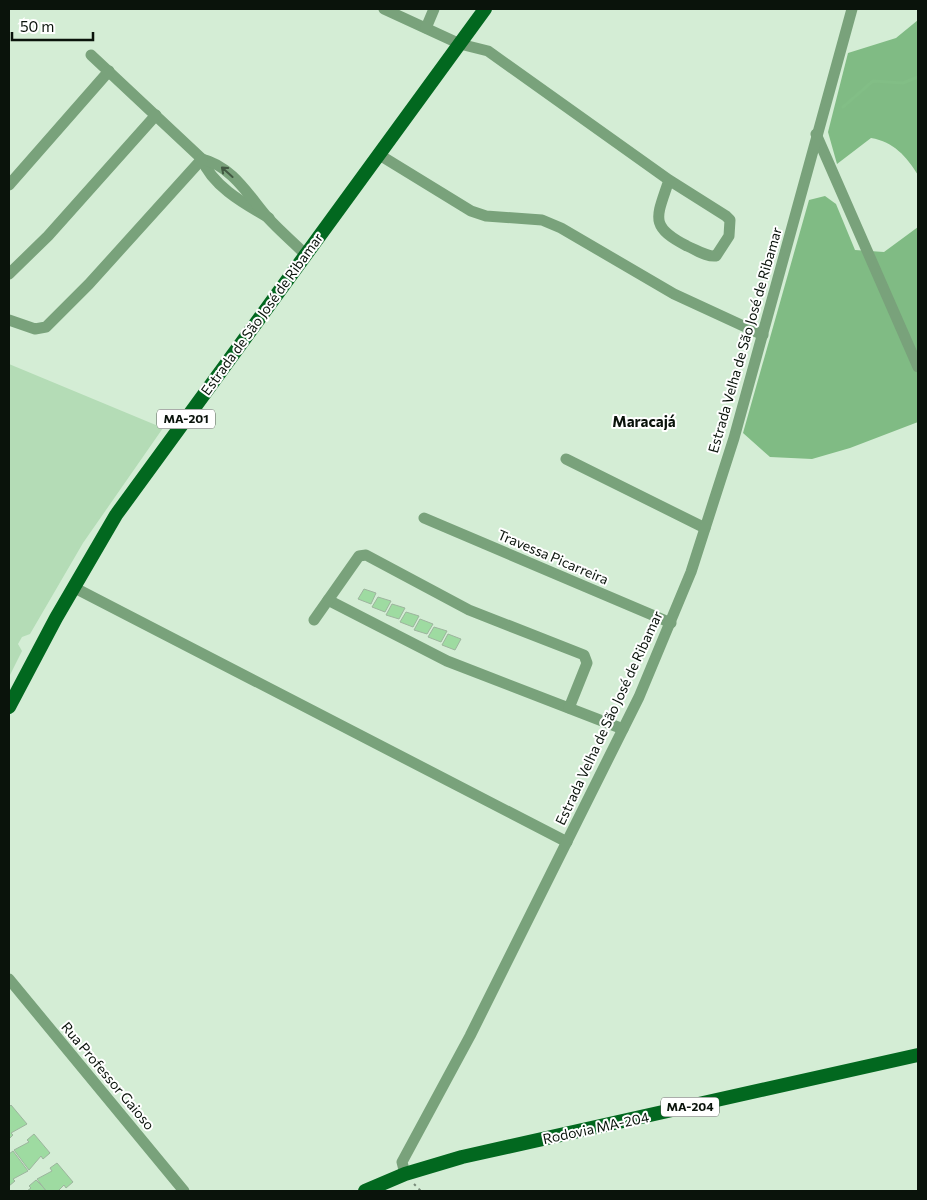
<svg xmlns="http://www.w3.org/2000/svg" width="927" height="1200" font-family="Commissioner,sans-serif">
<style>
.green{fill:#b4dcb6}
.forest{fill:#80bb84}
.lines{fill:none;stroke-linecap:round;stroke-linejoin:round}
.stream{stroke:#82be86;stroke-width:3}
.building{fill:#9edba1;stroke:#9db59e}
.path{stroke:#788a79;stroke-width:2;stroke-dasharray:2.5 4;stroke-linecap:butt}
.minor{stroke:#79a27b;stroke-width:11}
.major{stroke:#02681f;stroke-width:14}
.oneway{stroke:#425a43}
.labels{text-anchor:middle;stroke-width:4;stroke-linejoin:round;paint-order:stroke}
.shield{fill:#fff;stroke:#545a54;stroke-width:1}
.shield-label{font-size:12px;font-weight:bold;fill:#0a130b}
.street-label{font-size:14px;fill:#0a130b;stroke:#fff}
.neighbourhood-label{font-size:15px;font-weight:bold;fill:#0a130b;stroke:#fff}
</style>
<rect width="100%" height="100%" fill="#d4edd5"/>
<polygon class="green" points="9,364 163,428 83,543 30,634 22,637 18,644 22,651 9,677"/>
<g class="forest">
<path d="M918,20v155c-12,-19 -24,-33 -47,-37l-34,26 -9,-32 20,-79 48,-15z"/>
<polygon points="825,196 836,204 855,250 884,252 918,227 918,422 850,448 812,459 770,457 743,433 809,200"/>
</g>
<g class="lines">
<polyline class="stream" points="843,107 873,81 903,83 918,77"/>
</g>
<g class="building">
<polygon points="364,589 376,593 371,604 358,599"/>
<polygon points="378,597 391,601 385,612 372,607"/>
<polygon points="392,604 405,608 399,619 386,615"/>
<polygon points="406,612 419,616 413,627 400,622"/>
<polygon points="420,619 433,624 427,634 414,630"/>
<polygon points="434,627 447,631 441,642 428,637"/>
<polygon points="448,634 461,639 455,650 442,645"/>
<polygon points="11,1105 27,1124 11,1133 13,1135 9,1139 9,1107"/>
<polygon points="34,1134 50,1153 43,1159 41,1156 29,1170 14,1150 29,1142 27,1140"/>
<polygon points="13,1151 28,1171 13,1179 15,1181 9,1186 9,1154"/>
<polygon points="57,1163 73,1182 66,1188 64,1185 58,1191 46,1191 37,1179 52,1171 50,1168"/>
<polygon points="36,1180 43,1187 46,1191 27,1191 31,1188 29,1186"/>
</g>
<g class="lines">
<polyline class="path" points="414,1184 421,1191"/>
<g class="minor">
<path d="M384,9l76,35 28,7 181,129 57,36 4,4 -1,16 -13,20c-10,1 -19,-6 -29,-10 -39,-20 -30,-29 -18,-66"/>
<polyline points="426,28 434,9"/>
<path d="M91,55l111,104c10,27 43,45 67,59"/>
<polyline points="816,134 918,367"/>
<polyline points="378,154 471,211 486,216 542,220 561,228 674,294 763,335"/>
<path d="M202,159c30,7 47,37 66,59 12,13 25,24 37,36"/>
<polyline points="9,185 109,71"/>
<polyline points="9,274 48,236 156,115"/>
<polyline points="9,320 35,329 46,327 89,284 202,159"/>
<polyline points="566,459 705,528"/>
<polyline points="424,518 671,623"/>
<polyline points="73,587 567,842"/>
<polyline points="328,600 447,661 623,729"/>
<polyline points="314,620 359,556 366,555 469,610 584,655 587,663 569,708"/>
<polyline points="9,979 184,1191"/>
<polyline points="405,1174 402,1162 470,1036 639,697 691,572 734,438 852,9"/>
</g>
<g class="major">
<polyline points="9,707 56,618 116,515 485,9"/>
<polyline points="365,1191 405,1174 462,1157 918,1055"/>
</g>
</g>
<defs><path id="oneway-shaft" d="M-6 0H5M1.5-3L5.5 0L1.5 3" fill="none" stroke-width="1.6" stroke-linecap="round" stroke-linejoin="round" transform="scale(1.25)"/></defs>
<use class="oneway" href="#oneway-shaft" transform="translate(227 172) rotate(-138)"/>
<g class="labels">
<g class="shield">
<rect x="157" y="409.5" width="58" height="19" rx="4"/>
<rect x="661" y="1097.5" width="58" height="19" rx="4"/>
</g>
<g class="shield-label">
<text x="186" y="423">MA-201</text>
<text x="690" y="1111">MA-204</text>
</g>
<g class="street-label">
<text transform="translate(262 314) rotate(-54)" y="5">Estrada de São José de Ribamar</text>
<text transform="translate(745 340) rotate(-74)" y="5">Estrada Velha de São José de Ribamar</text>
<text transform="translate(553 557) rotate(23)" y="5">Travessa Picarreira</text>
<text transform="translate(609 718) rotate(-65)" y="5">Estrada Velha de São José de Ribamar</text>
<text transform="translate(108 1076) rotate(50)" y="5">Rua Professor Gaioso</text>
<text transform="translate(596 1128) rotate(-12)" y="5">Rodovia MA-204</text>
</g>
<g class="neighbourhood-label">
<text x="644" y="427">Maracajá</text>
</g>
</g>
<rect width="927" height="1200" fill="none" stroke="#0a130b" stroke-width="20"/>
<path d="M12 32v8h81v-8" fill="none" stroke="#0a130b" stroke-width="2.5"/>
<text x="20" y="32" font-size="15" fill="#0a130b" stroke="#ffffff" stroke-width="4" paint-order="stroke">50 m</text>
</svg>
